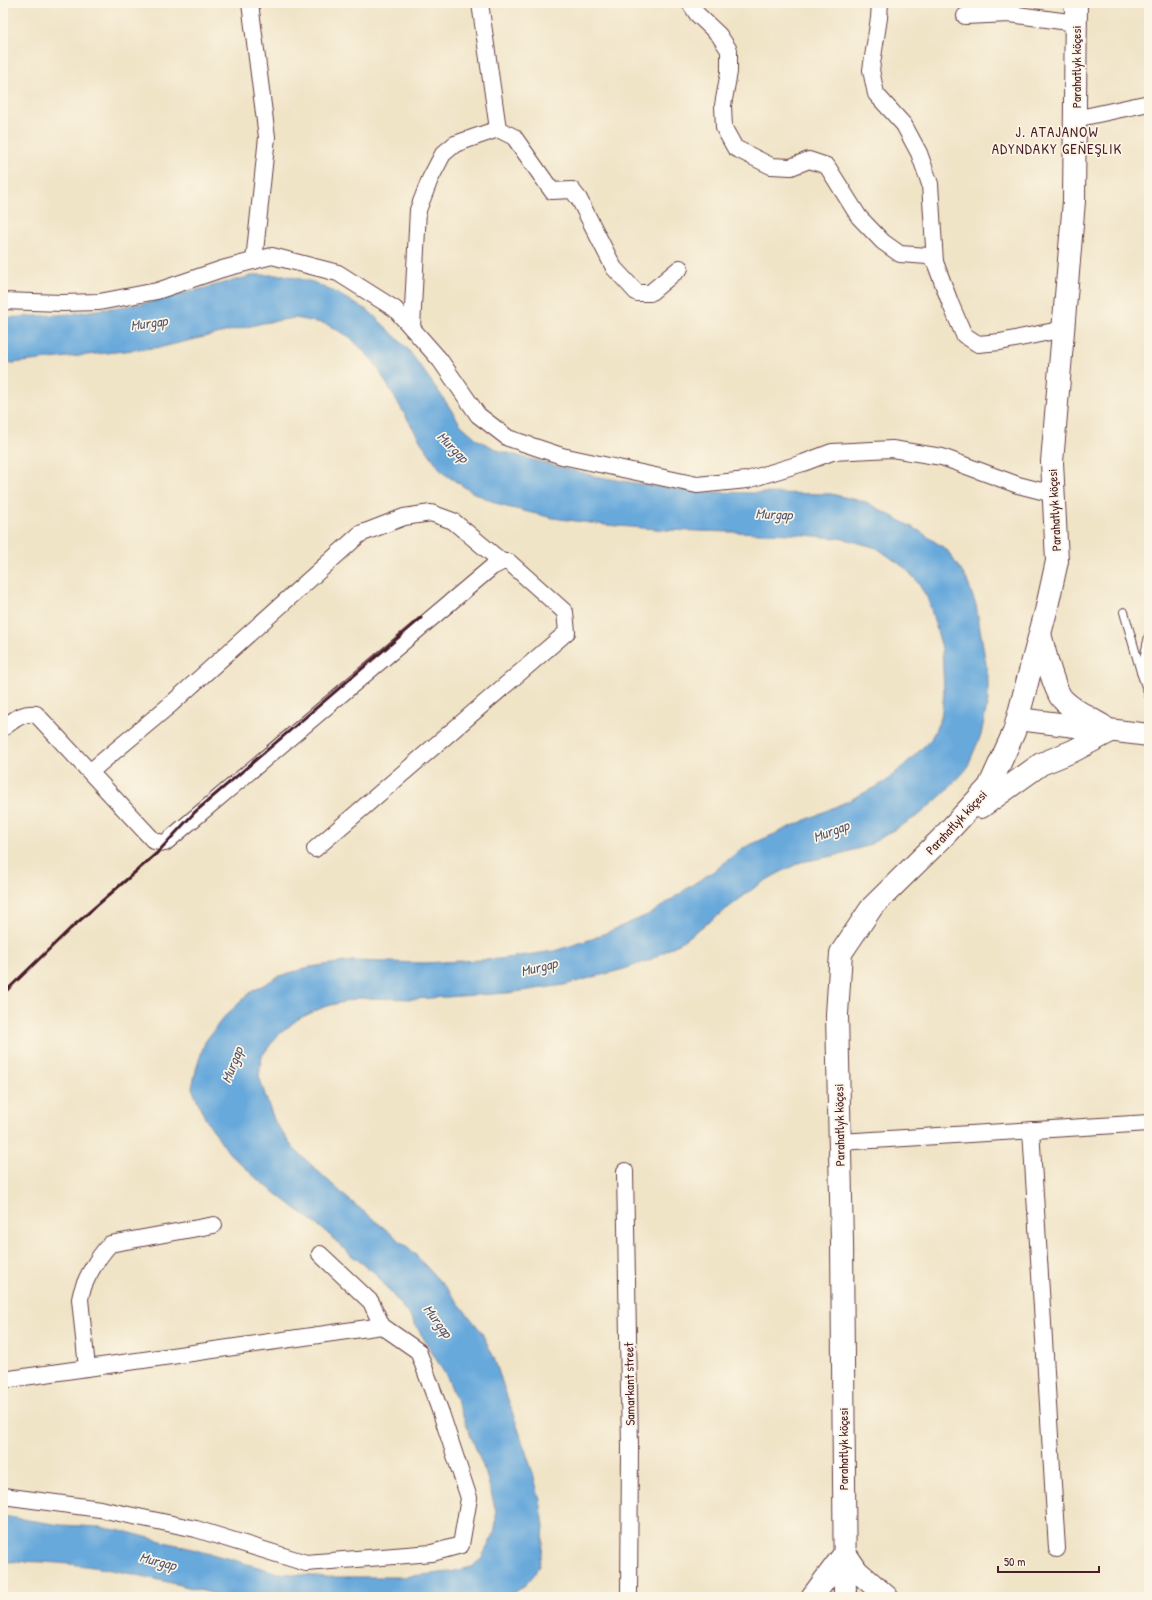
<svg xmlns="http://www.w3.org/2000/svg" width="1152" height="1600" font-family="'Patrick Hand',sans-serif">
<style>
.water{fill:#67a9db;stroke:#586483}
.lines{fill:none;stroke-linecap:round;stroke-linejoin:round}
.lane-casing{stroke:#633d42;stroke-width:10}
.street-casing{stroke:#633d42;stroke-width:18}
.secondary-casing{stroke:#633d42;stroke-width:24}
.lane{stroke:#fff;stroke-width:8}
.street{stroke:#fff;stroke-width:16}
.secondary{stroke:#fff;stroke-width:22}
.rail{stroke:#4a1f2b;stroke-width:3}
.labels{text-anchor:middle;stroke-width:3.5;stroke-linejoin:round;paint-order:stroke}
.street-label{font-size:13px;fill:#4a1f2b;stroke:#fcf5e5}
.water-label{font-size:14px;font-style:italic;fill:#565671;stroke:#fcf5e5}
.quarter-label{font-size:15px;letter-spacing:1px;fill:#4a1f2b;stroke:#fcf5e5}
</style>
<rect width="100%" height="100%" fill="#fcf5e5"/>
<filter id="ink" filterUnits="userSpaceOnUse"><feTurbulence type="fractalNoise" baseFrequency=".025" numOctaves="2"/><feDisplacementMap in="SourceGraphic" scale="8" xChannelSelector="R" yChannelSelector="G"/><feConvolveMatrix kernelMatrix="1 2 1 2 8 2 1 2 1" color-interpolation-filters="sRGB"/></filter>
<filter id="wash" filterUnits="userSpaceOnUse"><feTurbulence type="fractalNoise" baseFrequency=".012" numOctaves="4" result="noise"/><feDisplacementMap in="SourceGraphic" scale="16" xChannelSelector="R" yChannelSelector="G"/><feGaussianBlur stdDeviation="0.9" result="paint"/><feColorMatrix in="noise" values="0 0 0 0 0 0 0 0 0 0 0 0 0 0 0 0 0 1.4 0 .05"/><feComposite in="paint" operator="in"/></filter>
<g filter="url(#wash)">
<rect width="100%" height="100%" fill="#f0e4c7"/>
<path class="water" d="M255,275h29l29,7 27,13 30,17 37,36 37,51 17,26 17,15 22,11 94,25 52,9 54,7 131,2 35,8 55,30 26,18 19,28 10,27 12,71v25l-7,34 -15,35 -22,23 -25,22 -52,31 -34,10 -32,6 -24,12 -19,11 -38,29 -42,30 -28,16 -26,9 -60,16 -56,8 -93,6 -57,-1 -34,9 -26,12 -21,17 -15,20 -3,20 7,22 9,24 18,26 54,50 63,51 37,40 34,42 13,27 37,109 9,33 4,26 -2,28 -3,11 -5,10 -9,10 -16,12h-283c-72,-19 -148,-39 -223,-35v-46l57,9 40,2 27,5 107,28 44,13 13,1 35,3h76l48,-5 22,-5 9,-8 13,-25 2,-12v-11l-10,-37 -38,-95 -36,-60 -37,-46 -24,-18 -26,-24 -69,-53 -27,-25 -24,-35 -13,-30 5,-22 8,-24 18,-24 28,-26 28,-16 31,-9 42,-6 72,2 75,-4 55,-8 38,-12 60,-26 40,-28 25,-16 24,-20 107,-48 37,-19 28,-25 18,-18 10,-21 3,-25 -2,-45 -14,-49 -12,-19 -11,-12 -28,-20 -32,-9 -51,-5 -127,-4 -61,-5 -53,-7 -50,-12 -31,-14 -29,-19 -22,-31 -47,-80 -24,-25 -24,-13 -31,-6 -32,5 -101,24 -159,17v-46l66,-4 78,-11z"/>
</g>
<g filter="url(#ink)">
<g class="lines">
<defs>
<g id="lane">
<polyline points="1124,612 1141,672"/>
<polyline points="1149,636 1141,672 1149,695"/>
</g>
<g id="street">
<polyline points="250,3 267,137 254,261"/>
<polyline points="480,3 498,129"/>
<polyline points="690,3 697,14 719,35 729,50 729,72 723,105 724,128 735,148 771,166 791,167 809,160 827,166 859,217 883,242 900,254 928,256 935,262 951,305 964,335 978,344 1000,342 1064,329"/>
<polyline points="880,3 879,18 871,70 876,94 904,125 919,153 930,184 935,262"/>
<polyline points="965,16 1010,14 1076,23"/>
<polyline points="1075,119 1149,103"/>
<polyline points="3,301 62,303 99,302 157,291 222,269 272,256 338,273 395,309 440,360 478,415 508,438 562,456 697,485 747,480 803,463 832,452 892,449 942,457 1018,485 1053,494"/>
<polyline points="412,328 418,210 430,179 443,154 455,144 498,129 514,137 552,191 572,190 579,199 614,268 637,293 650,293 680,268"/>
<path d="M3,728c11,-8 19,-16 33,-14l118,127 11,2 327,-276 10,-5h7l56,50 2,20 -252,217"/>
<polyline points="91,771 170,705 360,534 404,517 431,513 453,521 502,562"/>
<polyline points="1031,1130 1057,1549"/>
<polyline points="840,1142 1149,1123"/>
<polyline points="625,1171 630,1447 629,1597"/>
<path d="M87,1368l-7,-69c3,-18 18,-42 30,-55l104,-19"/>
<polyline points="3,1380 382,1326"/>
<polyline points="3,1496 100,1509 196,1529 306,1563 432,1553 461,1545 469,1498 441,1413 418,1351 382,1326 371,1302 320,1254"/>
</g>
<g id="secondary">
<path d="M1040,634c5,18 11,46 20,62 7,11 31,23 43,30"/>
<polyline points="1018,719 1149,735"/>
<polyline points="981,807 1041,764 1073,751 1111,731"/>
<polyline points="812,1597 845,1553 857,1571 887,1597"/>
<polyline points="845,1597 842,1242 837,1014 841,953 872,907 942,838 989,787 1014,732 1046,611 1057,561 1052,462 1074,201 1076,3"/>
</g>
</defs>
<use href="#lane" class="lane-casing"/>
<use href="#street" class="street-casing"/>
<use href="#secondary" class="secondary-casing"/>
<use href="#lane" class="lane"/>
<use href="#street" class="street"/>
<use href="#secondary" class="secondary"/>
<polyline class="rail" points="3,994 70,929 157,853 195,812 421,618"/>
</g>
</g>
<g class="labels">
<g class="street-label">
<text transform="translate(1076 67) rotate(-90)" y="5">Parahatlyk köçesi</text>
<text transform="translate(1054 510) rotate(-93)" y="5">Parahatlyk köçesi</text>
<text transform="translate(956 822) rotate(-47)" y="5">Parahatlyk köçesi</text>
<text transform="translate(839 1125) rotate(-91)" y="5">Parahatlyk köçesi</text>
<text transform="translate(629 1384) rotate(-91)" y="5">Samarkant street</text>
<text transform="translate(843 1449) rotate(-90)" y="5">Parahatlyk köçesi</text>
</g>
<g class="water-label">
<text transform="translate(149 323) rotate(-8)" y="5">Murgap</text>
<text transform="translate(453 447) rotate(45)" y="5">Murgap</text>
<text transform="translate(774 514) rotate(2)" y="5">Murgap</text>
<text transform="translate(831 831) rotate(-21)" y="5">Murgap</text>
<text transform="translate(539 967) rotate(-14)" y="5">Murgap</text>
<text transform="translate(232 1065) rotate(-69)" y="5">Murgap</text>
<text transform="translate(438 1321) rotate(53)" y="5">Murgap</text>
<text transform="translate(158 1561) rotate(14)" y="5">Murgap</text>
</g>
<g class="quarter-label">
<text x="1057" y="137">J. ATAJANOW<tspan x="1057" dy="17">ADYNDAKY GEŇEŞLIK</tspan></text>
</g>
</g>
<rect width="1152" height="1600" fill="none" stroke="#fcf5e5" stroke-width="16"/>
<path d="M998 1566v6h101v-6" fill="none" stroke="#4a1f2b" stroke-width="2"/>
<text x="1004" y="1566" font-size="12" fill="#4a1f2b" stroke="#fcf5e5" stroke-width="3" paint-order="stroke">50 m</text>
</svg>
